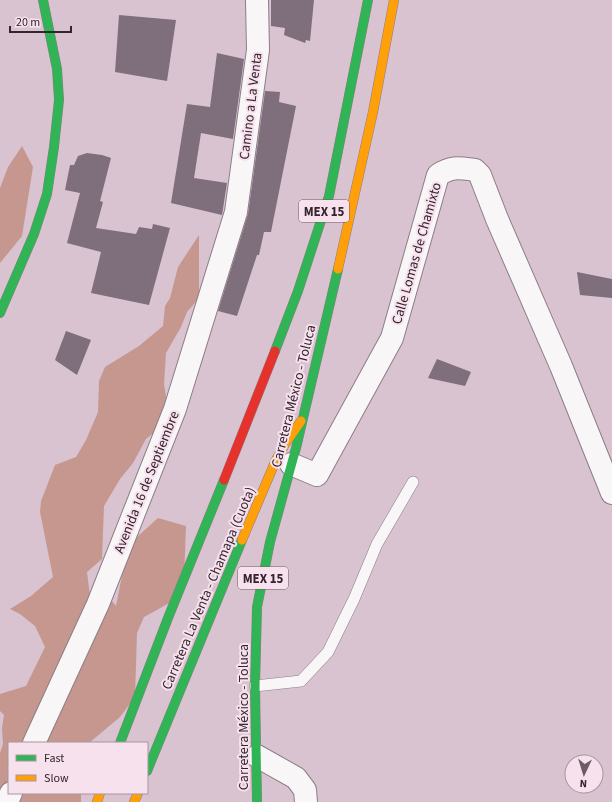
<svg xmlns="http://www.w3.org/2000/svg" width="612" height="802" font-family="'Source Sans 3',sans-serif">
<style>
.forest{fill:#c6978f}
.building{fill:#7f6e7c}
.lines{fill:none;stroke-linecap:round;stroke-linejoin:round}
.lane-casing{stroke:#8d7d86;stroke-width:12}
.street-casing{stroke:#8d7d86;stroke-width:24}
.fast-casing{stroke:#8d7d86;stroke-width:10}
.slow-casing{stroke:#8d7d86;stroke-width:10}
.jam-casing{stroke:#8d7d86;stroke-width:10}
.lane{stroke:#f9f6f8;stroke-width:11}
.street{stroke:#f9f6f8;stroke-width:22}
.fast{stroke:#30b455;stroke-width:9}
.slow{stroke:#ff9f0a;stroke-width:9}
.jam{stroke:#e5322d;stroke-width:9}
.labels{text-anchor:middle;stroke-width:4;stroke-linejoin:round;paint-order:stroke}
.shield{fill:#f6e1ed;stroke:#6e5d67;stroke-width:1}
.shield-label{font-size:13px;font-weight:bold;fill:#33242d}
.street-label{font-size:14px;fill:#33242d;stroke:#f6e1ed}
</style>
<rect width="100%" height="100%" fill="#d9c3d0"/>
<g class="forest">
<polygon points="22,146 33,167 22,236 0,263 0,188 8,167"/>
<polygon points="199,235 199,298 187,312 181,327 166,353 164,384 168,409 157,430 146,439 133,463 120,479 104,506 102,559 87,572 90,596 103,590 116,606 128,545 158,518 186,526 184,581 173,601 144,617 137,633 135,697 120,717 89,743 9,743 9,793 81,793 81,802 0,802 0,753 3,744 2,728 4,715 0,711 0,694 26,686 45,647 35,626 20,614 10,609 31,596 53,577 40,512 41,501 55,465 76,457 86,440 98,412 99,381 105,367 139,346 163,326 165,306 170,298 178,267"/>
</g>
<g class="building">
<polygon points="271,0 314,0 310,41 306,40 305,43 284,35 285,28 271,26"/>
<polygon points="119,15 176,20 167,81 115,72"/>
<polygon points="217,53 244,59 233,139 201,133 194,178 227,183 222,215 171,203 187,104 210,107"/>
<polygon points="265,91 280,92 279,102 296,106 271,232 264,232 259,255 257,255 237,316 218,311 248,214"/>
<polygon points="87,153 102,155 111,158 100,201 103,202 96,228 136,234 139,227 152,229 153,224 170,228 149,305 91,293 101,252 67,243 80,193 65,190 70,165 74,165 78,156"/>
<polygon points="577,272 612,279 612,298 580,295"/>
<polygon points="66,331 91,340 77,375 55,360"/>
<polygon points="437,359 471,372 465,386 428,378"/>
</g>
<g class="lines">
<defs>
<polyline id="lane" points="255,686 301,681 328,652 354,599 377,544 413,482"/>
<g id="street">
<path d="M291,464l26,11 75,-137 46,-163c14,-9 21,-7 37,-5l5,5 17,44 64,147 51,127"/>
<polyline points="34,743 98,604 175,409 236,212 258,50 257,0"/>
<polyline points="257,756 296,778 305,790 306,802"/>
<polyline points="7,802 11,793"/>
</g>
<g id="fast">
<polyline points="0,313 34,234 47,194 54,147 59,100 57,69 43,0"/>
<polyline points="275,351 298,291 329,196 368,0"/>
<polyline points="120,743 168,618 224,480"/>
<polyline points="147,771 242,540"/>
<polyline points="257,802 255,686 257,607 270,542 296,448 338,269"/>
</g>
<g id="slow">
<polyline points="338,269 373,112 394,0"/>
<polyline points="242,540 276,460 285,444 301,421"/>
<polyline points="97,802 100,793"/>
<polyline points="134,802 138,793"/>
</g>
<polyline id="jam" points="224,480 275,351"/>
</defs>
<use href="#lane" class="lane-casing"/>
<use href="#street" class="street-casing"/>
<use href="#fast" class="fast-casing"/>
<use href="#slow" class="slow-casing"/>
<use href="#jam" class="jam-casing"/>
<use href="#lane" class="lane"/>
<use href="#street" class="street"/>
<use href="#fast" class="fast"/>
<use href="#slow" class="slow"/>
<use href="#jam" class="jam"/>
</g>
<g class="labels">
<g class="shield">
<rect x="299" y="200" width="50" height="22" rx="3"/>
<rect x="238" y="567" width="50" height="22" rx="3"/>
</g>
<g class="shield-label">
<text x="324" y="216">MEX 15</text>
<text x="263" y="583">MEX 15</text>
</g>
<g class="street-label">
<text transform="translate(250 106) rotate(-83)" y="5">Camino a La Venta</text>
<text transform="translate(416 253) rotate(-74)" y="5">Calle Lomas de Chamixto</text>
<text transform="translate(293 396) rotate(-76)" y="5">Carretera México - Toluca</text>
<text transform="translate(146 482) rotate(-68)" y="5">Avenida 16 de Septiembre</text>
<text transform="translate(208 588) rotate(-67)" y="5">Carretera La Venta - Chamapa (Cuota)</text>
<text transform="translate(243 717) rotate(-90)" y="5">Carretera México - Toluca</text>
</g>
</g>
<rect x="8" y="742" width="140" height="52" fill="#f6e1ed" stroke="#a895a0"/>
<rect x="16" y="755" width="20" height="6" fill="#30b455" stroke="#a895a0"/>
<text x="44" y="762" font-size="12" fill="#33242d">Fast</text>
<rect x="16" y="775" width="20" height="6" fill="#ff9f0a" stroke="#a895a0"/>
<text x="44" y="782" font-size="12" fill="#33242d">Slow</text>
<g transform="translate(584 774) rotate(184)"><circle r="19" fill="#f6e1ed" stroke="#a895a0"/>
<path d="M0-3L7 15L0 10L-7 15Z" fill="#6d5c66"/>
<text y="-6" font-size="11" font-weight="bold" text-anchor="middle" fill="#33242d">N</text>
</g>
<path d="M10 26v6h61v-6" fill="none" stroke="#33242d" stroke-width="2"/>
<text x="16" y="26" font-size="12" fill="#33242d" stroke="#f6e1ed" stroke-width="3" paint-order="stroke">20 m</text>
</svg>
